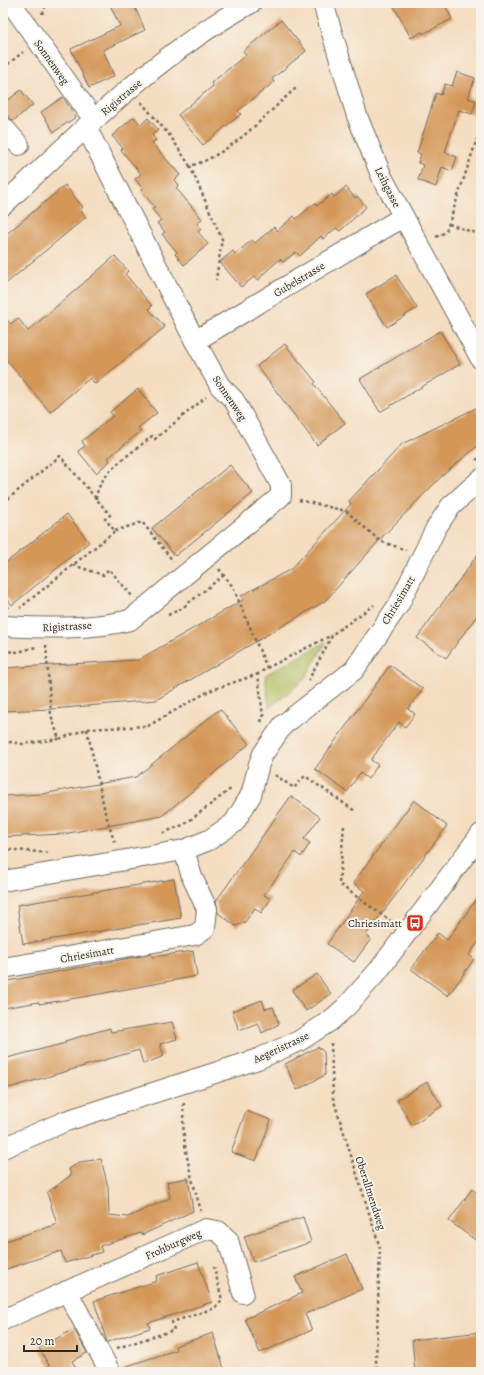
<svg xmlns="http://www.w3.org/2000/svg" width="484" height="1375" font-family="Alegreya,serif">
<style>
.green{fill:#afbc5e;stroke:#6d7444}
.building{fill:#d49758}
.lines{fill:none;stroke-linecap:round;stroke-linejoin:round}
.minor-casing{stroke:#71695f;stroke-width:22}
.path{stroke:#71695f;stroke-width:2.5;stroke-dasharray:3 3;stroke-linecap:butt}
.minor{stroke:#fff;stroke-width:20}
.labels{text-anchor:middle;stroke-width:4;stroke-linejoin:round;paint-order:stroke}
.street-label{font-size:11px;fill:#2b2b2b;stroke:#f7f3e8}
.poi-label{font-size:11px;fill:#2b2b2b;stroke:#f7f3e8;text-anchor:end}
</style>
<rect width="100%" height="100%" fill="#f7f3e8"/>
<filter id="ink" filterUnits="userSpaceOnUse"><feTurbulence type="fractalNoise" baseFrequency=".025" numOctaves="2"/><feDisplacementMap in="SourceGraphic" scale="8" xChannelSelector="R" yChannelSelector="G"/><feConvolveMatrix kernelMatrix="1 2 1 2 8 2 1 2 1" color-interpolation-filters="sRGB"/></filter>
<filter id="wash" filterUnits="userSpaceOnUse"><feTurbulence type="fractalNoise" baseFrequency=".012" numOctaves="4" result="noise"/><feDisplacementMap in="SourceGraphic" scale="16" xChannelSelector="R" yChannelSelector="G"/><feGaussianBlur stdDeviation="0.9" result="paint"/><feColorMatrix in="noise" values="0 0 0 0 0 0 0 0 0 0 0 0 0 0 0 0 0 1.4 0 .05"/><feComposite in="paint" operator="in"/></filter>
<g filter="url(#wash)">
<rect width="100%" height="100%" fill="#f4ddc0"/>
<polygon class="green" points="326,642 305,679 269,708 265,675"/>
<g id="blocks">
<g class="building">
<polygon points="109,3 133,3 145,30 103,50 114,76 89,88 71,49 120,26"/>
<polygon points="392,3 444,3 452,19 423,34 422,32 411,38"/>
<polygon points="281,20 306,51 272,79 274,82 238,111 241,114 203,145 178,115 213,86 211,83 246,55 243,51"/>
<polygon points="457,72 475,78 468,98 476,101 472,114 459,110 445,152 457,157 452,171 442,167 436,187 418,180 423,165 418,163 421,154 417,153 436,93 441,95 445,84 452,86"/>
<polygon points="21,90 33,105 13,121 3,110 3,104"/>
<polygon points="63,97 76,117 54,132 41,112"/>
<polygon points="134,117 141,125 148,118 158,130 152,135 156,140 152,143 180,175 175,180 179,185 176,188 202,219 197,223 201,229 198,232 208,244 184,265 175,254 177,252 162,234 165,232 157,223 161,220 152,209 155,207 141,191 143,189 135,179 141,174 121,150 123,148 112,136"/>
<polygon points="65,185 83,207 80,210 86,217 3,286 3,237"/>
<polygon points="346,187 355,198 357,196 366,207 340,231 336,228 323,239 321,236 300,256 296,252 283,262 280,259 263,274 259,280 254,277 241,287 220,262 233,251 235,254 252,240 255,243 274,227 277,231 294,216 296,219 315,203 317,206 332,194 334,197"/>
<polygon points="115,256 128,271 125,274 152,306 149,309 165,327 95,384 90,378 50,412 3,356 3,316 11,324 18,318 28,331"/>
<polygon points="396,275 417,308 387,327 366,294"/>
<polygon points="440,331 460,364 380,412 360,379"/>
<polygon points="285,344 316,382 314,384 345,423 317,445 257,366"/>
<polygon points="138,389 157,413 138,428 141,431 108,458 110,461 96,473 78,451 85,446 82,441 113,416 110,412"/>
<polygon points="476,408 481,417 481,443 442,476 384,535 325,601 156,700 52,709 3,711 3,668 138,660 243,600 241,596 291,569 351,504 349,501 402,444"/>
<polygon points="230,465 253,493 175,556 152,528"/>
<polygon points="67,514 89,542 12,605 3,594 3,565"/>
<polygon points="481,550 481,610 446,658 417,638"/>
<polygon points="390,665 423,689 408,709 415,714 405,727 399,722 386,739 371,760 378,765 368,779 360,773 347,792 315,769"/>
<polygon points="220,709 249,744 162,816 63,834 3,837 3,796 42,794 136,777"/>
<polygon points="291,796 320,817 304,839 310,843 301,857 295,852 280,873 264,895 271,899 261,913 255,908 245,922 236,926 218,913 216,901"/>
<polygon points="414,800 447,826 366,935 371,939 354,962 327,944 364,891 353,883"/>
<polygon points="174,879 181,918 23,944 17,905"/>
<polygon points="481,893 481,938 469,955 474,959 448,996 411,969 438,933 447,940"/>
<polygon points="193,951 197,976 83,997 39,1004 39,1002 3,1008 3,982 152,954 152,957"/>
<polygon points="317,974 331,994 306,1011 292,990"/>
<polygon points="262,1000 265,1009 273,1007 279,1024 262,1033 258,1023 239,1030 232,1011"/>
<polygon points="172,1022 177,1039 160,1044 164,1056 143,1064 139,1050 9,1088 3,1059 66,1043 65,1041 110,1028 111,1032"/>
<polygon points="318,1047 324,1052 325,1075 297,1090 285,1064"/>
<polygon points="427,1082 442,1106 412,1125 397,1100"/>
<polygon points="246,1111 271,1120 256,1161 231,1152"/>
<polygon points="101,1159 108,1187 109,1215 128,1217 170,1198 167,1182 188,1178 193,1211 142,1235 141,1233 100,1246 102,1252 65,1263 61,1251 6,1269 3,1260 3,1242 57,1224 47,1193 71,1175 69,1169 80,1162"/>
<polygon points="472,1189 481,1196 481,1244 449,1221"/>
<polygon points="303,1217 311,1242 253,1262 244,1236"/>
<polygon points="347,1254 362,1289 305,1314 312,1330 260,1353 245,1319 302,1293 295,1277"/>
<polygon points="198,1262 212,1302 148,1323 150,1328 107,1342 94,1301 157,1281 156,1276"/>
<polygon points="74,1329 87,1353 72,1361 78,1372 53,1372 39,1348"/>
<polygon points="481,1332 481,1372 415,1372 412,1340"/>
<polygon points="213,1333 225,1372 121,1372 121,1368 176,1350 175,1346"/>
</g>
</g>
</g>
<g filter="url(#ink)">
<use href="#blocks" fill-opacity="0" stroke="#71695f" stroke-width="1"/>
<g class="lines">
<defs>
<g id="minor">
<polyline points="11,3 94,120"/>
<polyline points="323,3 357,116 382,177 481,359"/>
<polyline points="3,127 19,145"/>
<path d="M3,205c78,-73 154,-151 248,-202"/>
<polyline points="195,341 403,217"/>
<path d="M3,626c40,2 88,4 127,-6l151,-124v-11l-47,-85 -14,-14 -25,-45 -109,-214"/>
<polyline points="3,881 184,850 209,840 234,823 251,795 259,764 263,754 283,725 354,670 399,604 436,528 450,507 481,479"/>
<polyline points="3,968 195,935 205,928 207,909 192,877 184,850"/>
<polyline points="3,1148 66,1121 258,1059 299,1041 330,1021 346,1007 378,971 481,834"/>
<polyline points="67,1291 110,1372"/>
<polyline points="3,1320 206,1229 218,1231 228,1240 243,1293"/>
</g>
</defs>
<use href="#minor" class="minor-casing"/>
<g class="path">
<polyline points="42,14 47,3"/>
<polyline points="3,68 23,52"/>
<path d="M141,102l30,35 19,29c42,-12 74,-50 106,-78"/>
<polyline points="190,166 222,239 216,280"/>
<polyline points="449,224 481,235"/>
<polyline points="436,237 446,232 477,139 481,141"/>
<polyline points="476,460 481,457"/>
<path d="M96,499c2,-27 37,-46 56,-63l3,3 51,-42"/>
<polyline points="299,500 346,511 380,541 406,550"/>
<polyline points="3,503 60,456 110,515 105,519 115,531 20,608"/>
<polyline points="115,531 142,522 173,561"/>
<polyline points="73,565 103,575 109,569 132,596"/>
<polyline points="219,569 233,587 267,668 258,674 263,717"/>
<polyline points="3,602 8,608"/>
<polyline points="168,615 181,609 224,575"/>
<polyline points="46,645 51,715 59,739 87,729 148,726 209,691 258,674"/>
<polyline points="3,651 18,652 36,647"/>
<polyline points="267,668 332,635"/>
<polyline points="308,681 333,634 374,605"/>
<polyline points="261,722 263,716 267,713"/>
<polyline points="87,729 105,812 114,841 116,841"/>
<polyline points="3,741 23,744 59,739"/>
<polyline points="275,775 294,788 305,776 355,811"/>
<polyline points="344,826 339,884 392,922"/>
<polyline points="163,833 185,824 232,788"/>
<polyline points="3,849 50,853"/>
<polyline points="331,1043 333,1098 380,1248 376,1360 377,1372"/>
<path d="M184,1103c-4,37 7,73 17,108"/>
<polyline points="117,1348 174,1330 172,1322 215,1308 222,1300 214,1267"/>
</g>
<use href="#minor" class="minor"/>
</g>
</g>
<defs>
<symbol id="bus-square" viewBox="-11 -11 22 22"><rect x="-9" y="-9" width="18" height="18" rx="4" fill="#c8321e" stroke="#f7f3e8"/><path d="M-5-6H5V4H4V6H2V4H-2V6H-4V4H-5ZM-3.5-4V0h7V-4ZM-3.5 1.2v1.5H-2V1.2ZM2 1.2v1.5H3.5V1.2Z" fill="#fff"/></symbol>
</defs>
<g fill-rule="evenodd">
<use href="#bus-square" x="405" y="913" width="20" height="20"/>
</g>
<g class="labels">
<g class="street-label">
<text transform="translate(52 62) rotate(55)" y="4">Sonnenweg</text>
<text transform="translate(121 97) rotate(-40)" y="4">Rigistrasse</text>
<text transform="translate(388 187) rotate(63)" y="4">Leihgasse</text>
<text transform="translate(299 279) rotate(-31)" y="4">Gubelstrasse</text>
<text transform="translate(230 398) rotate(56)" y="4">Sonnenweg</text>
<text transform="translate(398 600) rotate(-59)" y="4">Chriesimatt</text>
<text transform="translate(67 626) rotate(-3)" y="4">Rigistrasse</text>
<text transform="translate(87 954) rotate(-10)" y="4">Chriesimatt</text>
<text transform="translate(281 1047) rotate(-25)" y="4">Aegeristrasse</text>
<text transform="translate(371 1193) rotate(72)" y="4">Oberallmendweg</text>
<text transform="translate(173 1244) rotate(-24)" y="4">Frohburgweg</text>
</g>
<g class="poi-label">
<text x="402" y="927">Chriesimatt</text>
</g>
</g>
<rect width="484" height="1375" fill="none" stroke="#f7f3e8" stroke-width="16"/>
<path d="M24 1345v6h53v-6" fill="none" stroke="#2b2b2b" stroke-width="2"/>
<text x="30" y="1345" font-size="12" fill="#2b2b2b" stroke="#f7f3e8" stroke-width="3" paint-order="stroke">20 m</text>
</svg>
